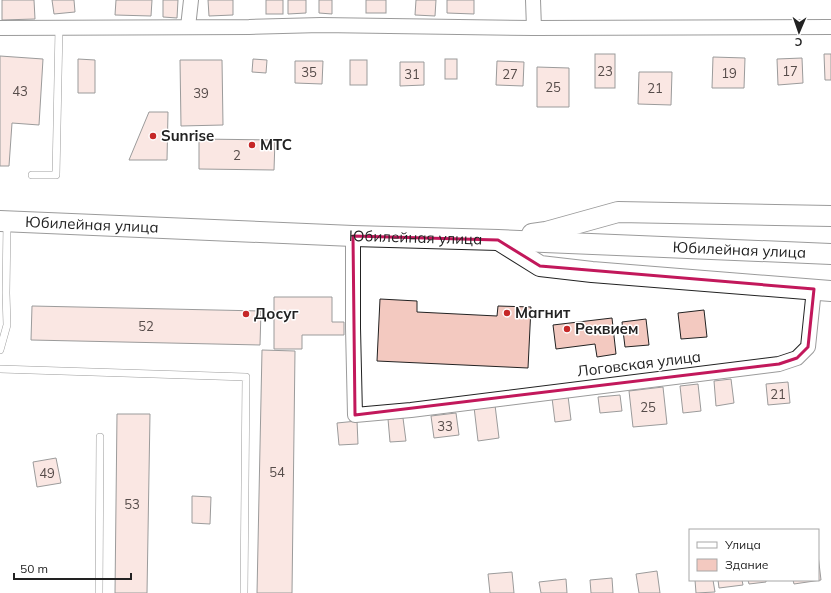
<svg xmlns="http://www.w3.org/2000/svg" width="831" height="593" font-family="Mulish,sans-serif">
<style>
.building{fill:#f3c9c0;stroke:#222}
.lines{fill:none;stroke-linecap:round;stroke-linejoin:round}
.lane-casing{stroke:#222;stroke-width:8}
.street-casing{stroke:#222;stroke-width:16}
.secondary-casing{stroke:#222;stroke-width:22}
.lane{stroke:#fff;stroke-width:7}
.street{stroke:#fff;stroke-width:14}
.secondary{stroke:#fff;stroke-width:20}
.marked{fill:none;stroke:#c2185b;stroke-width:3;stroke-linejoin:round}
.poi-dot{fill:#c62828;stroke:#fff;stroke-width:1.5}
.labels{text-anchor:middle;stroke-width:3;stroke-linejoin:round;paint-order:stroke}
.number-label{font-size:13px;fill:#564c4a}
.poi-label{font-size:15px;font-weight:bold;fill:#222;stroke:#fff;text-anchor:start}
.street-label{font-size:15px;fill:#222;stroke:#fff}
</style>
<rect width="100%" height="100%" fill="#fff"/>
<g class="building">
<polygon points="2,0 34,0 35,19 2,20"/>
<polygon points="52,0 74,0 75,12 54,14"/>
<polygon points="116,0 152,0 151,16 115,15"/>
<polygon points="163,0 178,0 177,18 163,17"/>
<polygon points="208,0 233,0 233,15 209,16"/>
<rect x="266" y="0" width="17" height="14"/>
<polygon points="288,0 306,0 306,13 288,14"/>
<polygon points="319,0 332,0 332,14 319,13"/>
<rect x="366" y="0" width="20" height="13"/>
<polygon points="416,0 436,0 435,16 415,15"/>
<polygon points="447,0 474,0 474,14 447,13"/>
<rect x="595" y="54" width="20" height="34"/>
<polygon points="824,54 831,54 831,80 825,80"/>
<polygon points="0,56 43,59 39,125 12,123 9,166 0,166"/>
<polygon points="713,57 745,58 744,88 712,88"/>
<polygon points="802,58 803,83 778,85 777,59"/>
<polygon points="78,59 95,60 95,93 78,93"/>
<polygon points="253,59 267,60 266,73 252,72"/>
<rect x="445" y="59" width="12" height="20"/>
<polygon points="180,60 222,60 223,125 181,126"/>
<rect x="350" y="60" width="17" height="25"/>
<polygon points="295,61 323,61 322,84 295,83"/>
<polygon points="497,61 524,62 523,86 496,85"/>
<polygon points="400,62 424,62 424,85 400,86"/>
<polygon points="537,67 569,68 569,107 537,107"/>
<polygon points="639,72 672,72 671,105 638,104"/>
<polygon points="149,112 168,112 167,160 129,160"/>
<polygon points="199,139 275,140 274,170 199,169"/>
<polygon points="274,297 332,297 332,322 344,322 344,335 302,335 302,349 274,349"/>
<polygon points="380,299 417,301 417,312 497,316 498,306 531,307 528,368 377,361"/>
<polygon points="32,306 261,311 260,345 31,340"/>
<polygon points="704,310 707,337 681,339 678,313"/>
<polygon points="612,318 616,354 597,357 595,344 556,349 553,325"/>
<polygon points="646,319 649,345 625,347 622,322"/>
<polygon points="262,350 295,351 292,593 257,593"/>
<polygon points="731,379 734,403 716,406 714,381"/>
<polygon points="788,382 790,403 768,405 766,384"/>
<polygon points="698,384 701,411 683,413 680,386"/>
<polygon points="663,387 667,424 633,427 629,391"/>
<polygon points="620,395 622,411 600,413 598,397"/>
<polygon points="568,396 571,420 555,422 552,398"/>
<polygon points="495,405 499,438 478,441 474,407"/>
<polygon points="456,413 459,435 434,438 431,416"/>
<polygon points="117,414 150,414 147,593 115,593"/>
<polygon points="403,418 406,441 390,442 388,419"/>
<polygon points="357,421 358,444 339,445 337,423"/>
<polygon points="56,458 61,483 37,487 33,462"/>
<polygon points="192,496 211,497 210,524 192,523"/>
<polygon points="818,555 821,580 794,584 793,580 818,580"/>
<polygon points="657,571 660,593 639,593 636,574"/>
<polygon points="512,572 514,593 490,593 488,574"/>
<polygon points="612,578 613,593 591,593 590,580"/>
<polygon points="566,579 567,593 541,593 539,582"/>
<polygon points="695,580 713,580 715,592 696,593"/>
<polygon points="718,580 742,580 743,585 719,588"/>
<polygon points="748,580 766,580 766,582 749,584"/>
</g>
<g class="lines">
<defs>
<g id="lane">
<polyline points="32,175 56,175 59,28"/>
<polyline points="0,350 7,325 6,293 7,223"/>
<polyline points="0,369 246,377 244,593"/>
<polyline points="99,593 100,437"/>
</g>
<g id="street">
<polyline points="533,0 534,28"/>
<polyline points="188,27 191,0"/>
<polyline points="0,28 249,27 321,25 534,28 831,27"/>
<polyline points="353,236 353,328 355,415 411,410 779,364 797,358 808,347 814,289"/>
</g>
<g id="secondary">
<path id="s1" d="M0,221l353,15 145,4 333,14"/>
<polyline points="532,234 546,232 618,212 831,216"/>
<polyline points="500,241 540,266 592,272 831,291"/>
</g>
</defs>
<use href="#lane" class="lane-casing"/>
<use href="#street" class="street-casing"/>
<use href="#secondary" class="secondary-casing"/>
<use href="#lane" class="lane"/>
<use href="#street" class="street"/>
<use href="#secondary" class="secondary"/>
</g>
<path d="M0 0H831V593H0ZM353,236l145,4 42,26 274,23 -6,58 -11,11 -18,6 -424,51z" fill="#fff" fill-opacity=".55" fill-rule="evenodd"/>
<path class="marked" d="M353,236l145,4 42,26 274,23 -6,58 -11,11 -18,6 -424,51z"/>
<g class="poi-dot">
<circle cx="153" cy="136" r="4"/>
<circle cx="252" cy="145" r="4"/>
<circle cx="507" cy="313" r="4"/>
<circle cx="246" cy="314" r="4"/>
<circle cx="567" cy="329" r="4"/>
</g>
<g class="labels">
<g class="number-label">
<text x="605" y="76">23</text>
<text x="790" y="76">17</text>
<text x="309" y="77">35</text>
<text x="729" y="78">19</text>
<text x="412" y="79">31</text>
<text x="510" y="79">27</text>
<text x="553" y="92">25</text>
<text x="655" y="93">21</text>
<text x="20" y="96">43</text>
<text x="201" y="98">39</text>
<text x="237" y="160">2</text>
<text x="146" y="331">52</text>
<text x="778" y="399">21</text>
<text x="648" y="412">25</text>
<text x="445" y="431">33</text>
<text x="277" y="477">54</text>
<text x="47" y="478">49</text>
<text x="132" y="509">53</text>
</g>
<g class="poi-label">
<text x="161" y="141">Sunrise</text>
<text x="260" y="150">МТС</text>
<text x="515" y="318">Магнит</text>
<text x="254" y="319">Досуг</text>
<text x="575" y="334">Реквием</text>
</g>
<g class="street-label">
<text dy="5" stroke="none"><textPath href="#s1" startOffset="92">Юбилейная улица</textPath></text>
<text dy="5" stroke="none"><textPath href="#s1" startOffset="416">Юбилейная улица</textPath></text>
<text dy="5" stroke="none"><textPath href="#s1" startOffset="740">Юбилейная улица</textPath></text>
<text transform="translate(639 364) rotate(-7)" y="5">Логовская улица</text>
</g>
</g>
<rect x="689" y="529" width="130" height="52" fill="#ffffff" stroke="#a7a7a7"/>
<rect x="697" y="542" width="20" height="6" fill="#ffffff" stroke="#a7a7a7"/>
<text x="725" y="549" font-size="12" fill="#222222">Улица</text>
<rect x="697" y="559" width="20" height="12" fill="#f3c9c0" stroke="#a7a7a7"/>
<text x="725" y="569" font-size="12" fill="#222222">Здание</text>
<g transform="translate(799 32) rotate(182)" stroke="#ffffff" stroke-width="3" paint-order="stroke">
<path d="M0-3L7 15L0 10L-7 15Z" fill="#222222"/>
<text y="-6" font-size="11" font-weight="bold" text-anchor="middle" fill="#222222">С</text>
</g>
<path d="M14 573v6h117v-6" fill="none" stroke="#222222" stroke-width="2"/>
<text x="20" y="573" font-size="12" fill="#222222" stroke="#ffffff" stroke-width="3" paint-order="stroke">50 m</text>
</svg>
